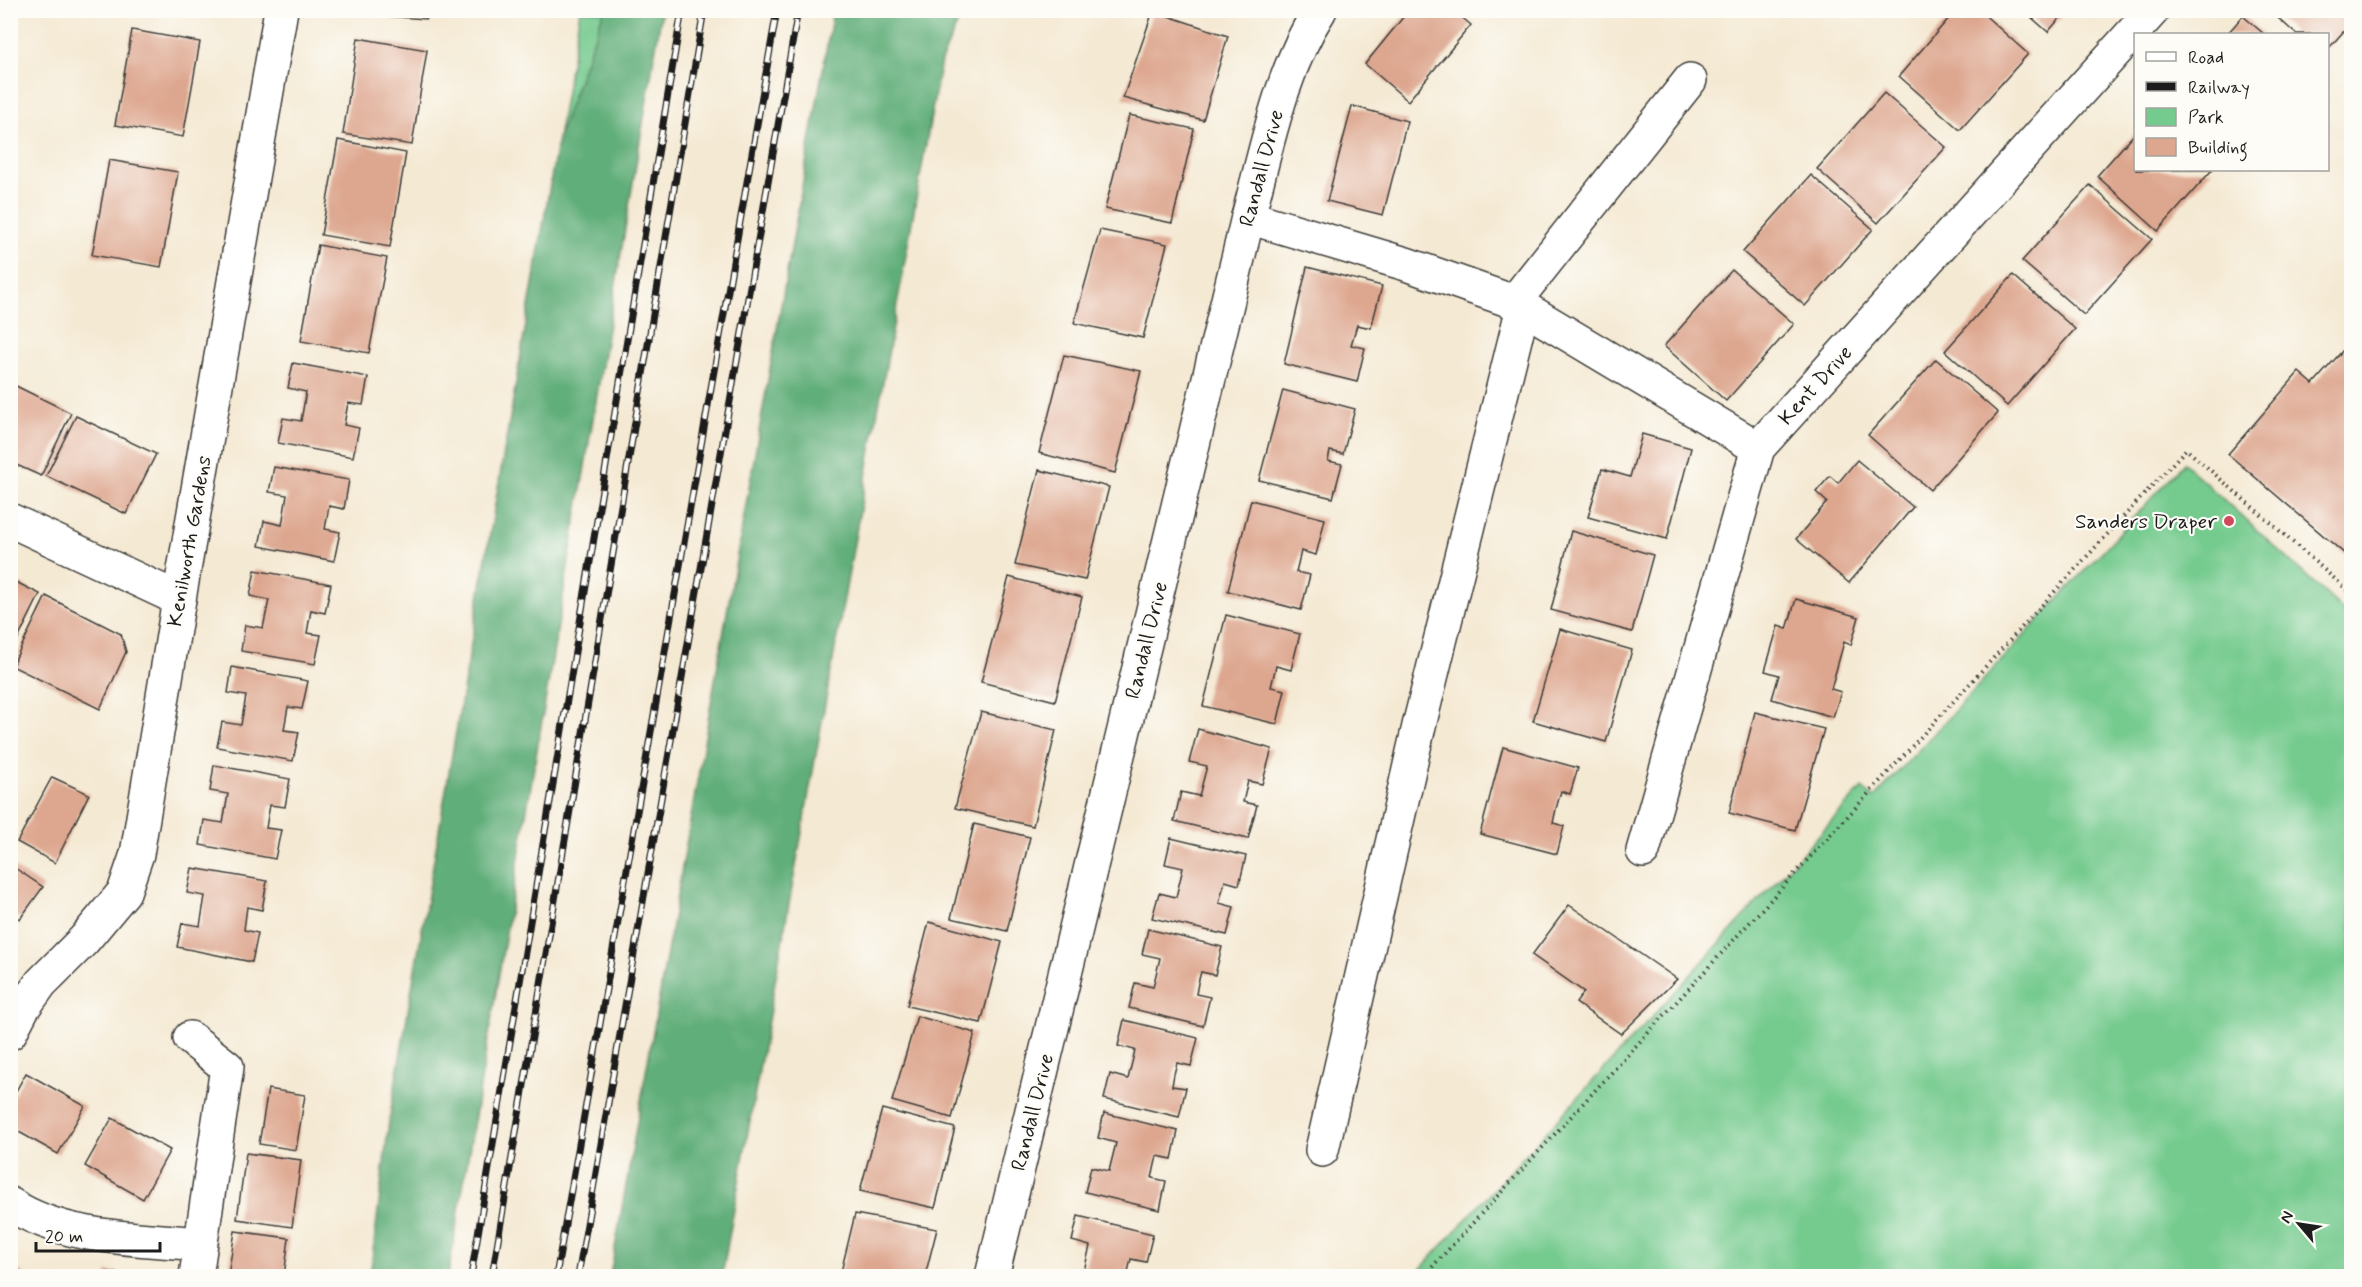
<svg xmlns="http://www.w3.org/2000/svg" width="2362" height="1287" font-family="Mynerve,sans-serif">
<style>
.green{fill:#75ca8e;stroke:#487355;stroke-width:1.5}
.forest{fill:#60ae79;stroke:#3e654a;stroke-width:1.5}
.building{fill:#dda68e}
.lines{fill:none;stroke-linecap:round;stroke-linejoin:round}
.minor-casing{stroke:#3c3b37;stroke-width:36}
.path{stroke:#3c3b37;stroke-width:4;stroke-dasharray:1.5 4.5;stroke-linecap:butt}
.minor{stroke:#fff;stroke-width:33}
.rail-casing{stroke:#1c1c1c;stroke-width:7}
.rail{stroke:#fdfcf7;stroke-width:4.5;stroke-dasharray:14;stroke-linecap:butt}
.poi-dot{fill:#d1495b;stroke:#fdfcf7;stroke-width:2}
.labels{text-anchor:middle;stroke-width:4.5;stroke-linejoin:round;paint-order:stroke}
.street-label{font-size:21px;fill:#1c1c1c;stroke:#fdfcf7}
.poi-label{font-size:21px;fill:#1c1c1c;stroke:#fdfcf7;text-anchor:end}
</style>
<rect width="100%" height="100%" fill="#fdfcf7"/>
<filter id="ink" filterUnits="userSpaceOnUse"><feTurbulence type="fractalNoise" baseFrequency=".0167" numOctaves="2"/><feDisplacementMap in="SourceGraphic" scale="12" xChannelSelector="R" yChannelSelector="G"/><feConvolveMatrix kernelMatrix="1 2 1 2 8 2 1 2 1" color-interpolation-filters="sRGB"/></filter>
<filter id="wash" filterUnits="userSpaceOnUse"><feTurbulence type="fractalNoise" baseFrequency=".008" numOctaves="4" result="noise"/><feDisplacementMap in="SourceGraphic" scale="24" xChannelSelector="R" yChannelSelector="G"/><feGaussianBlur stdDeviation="1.35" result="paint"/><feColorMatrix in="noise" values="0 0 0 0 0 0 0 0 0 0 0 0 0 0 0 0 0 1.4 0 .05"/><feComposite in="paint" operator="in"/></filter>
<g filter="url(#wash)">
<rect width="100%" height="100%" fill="#f4e9d3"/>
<g class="green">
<polygon points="580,11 604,11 558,138"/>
<polygon points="2184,463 2351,617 2351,1276 1414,1276 1862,788 1874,798"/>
</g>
<g class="forest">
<polygon points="604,11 662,11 448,1276 370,1276 389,1121 558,138"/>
<polygon points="833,11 963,11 941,61 722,1276 610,1276"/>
</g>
<g id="blocks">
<g class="building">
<polygon points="371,10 426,10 426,19 370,15"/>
<polygon points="1409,10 1453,10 1471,25 1408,101 1365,64"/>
<polygon points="1956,10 1979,10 2028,54 1960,130 1899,76"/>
<polygon points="2023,10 2067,10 2048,32"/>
<polygon points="2269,10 2352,10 2352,22 2328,49 2328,34 2296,34"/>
<polygon points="1153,11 1228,36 1203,120 1123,98"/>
<polygon points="2243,16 2264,34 2227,34"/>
<polygon points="132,30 200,42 183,137 115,125"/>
<polygon points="358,38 427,50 412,145 343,134"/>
<polygon points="1884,93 1946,147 1878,223 1817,169"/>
<polygon points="1352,106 1407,121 1383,215 1327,201"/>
<polygon points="1129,115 1194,129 1172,223 1105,209"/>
<polygon points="2136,132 2136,170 2212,170 2158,231 2097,176"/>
<polygon points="338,140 406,153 390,247 321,235"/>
<polygon points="109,160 178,172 161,267 92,255"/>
<polygon points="1811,175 1873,229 1805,306 1743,252"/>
<polygon points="2090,185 2152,239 2084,315 2022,261"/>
<polygon points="1100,230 1167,244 1143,338 1074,323"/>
<polygon points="318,245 387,258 369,353 301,341"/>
<polygon points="1307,267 1382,286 1371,328 1357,325 1351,345 1365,348 1357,382 1284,364"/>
<polygon points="1732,270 1794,324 1726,401 1664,346"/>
<polygon points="2013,275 2075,329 2007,406 1945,351"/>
<polygon points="2352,340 2352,423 2349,426 2352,428 2352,560 2228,454 2299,372 2313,384"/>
<polygon points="1064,355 1141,371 1115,473 1039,453"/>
<polygon points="1936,359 1998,413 1930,490 1868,435"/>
<polygon points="293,363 368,377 363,405 348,403 344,425 359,428 353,457 278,443 283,418 301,421 306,392 288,388"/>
<polygon points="10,383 71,413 41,476 10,462"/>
<polygon points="1283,390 1355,409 1343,454 1330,451 1328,461 1342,464 1333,498 1259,480"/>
<polygon points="76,416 156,454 126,514 46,476"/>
<polygon points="1642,434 1691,448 1667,539 1588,517 1602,469 1630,477"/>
<polygon points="1857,460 1913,507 1849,583 1796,539 1827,502 1816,492 1830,476 1838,483"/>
<polygon points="274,467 349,480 344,509 329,506 327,518 325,529 340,532 334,561 259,546 264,521 282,525 287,495 269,492"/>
<polygon points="1039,470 1109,487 1085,580 1015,565"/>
<polygon points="1251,500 1325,519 1316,555 1301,551 1296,572 1310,575 1301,610 1228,591"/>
<polygon points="1571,531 1653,555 1632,632 1551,610"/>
<polygon points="255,570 331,584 325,613 311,610 307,633 321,635 315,664 241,651 245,625 263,628 269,600 250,596"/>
<polygon points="1009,577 1082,597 1055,701 981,682"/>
<polygon points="10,579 40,594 10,655"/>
<polygon points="46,596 121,634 126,652 100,709 12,666"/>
<polygon points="1796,599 1859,617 1851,645 1844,642 1831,689 1841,692 1833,717 1772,699 1779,675 1765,671 1778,626 1787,629"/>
<polygon points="1226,615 1300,634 1291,670 1276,666 1271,687 1285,690 1277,724 1203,706"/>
<polygon points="1560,629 1632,650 1606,742 1533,721"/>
<polygon points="232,667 308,681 302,709 288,707 286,718 284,730 299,732 293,761 217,747 222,722 241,725 246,696 228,693"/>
<polygon points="981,712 1056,730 1033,826 955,808"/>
<polygon points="1755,712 1824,729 1795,830 1729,813"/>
<polygon points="1198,729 1272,749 1262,784 1248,781 1243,802 1257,805 1248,839 1174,821 1181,792 1199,796 1207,766 1189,762"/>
<polygon points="1503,747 1578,768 1570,794 1561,791 1556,809 1553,823 1564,826 1557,854 1480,834"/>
<polygon points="214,765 290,779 285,807 270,805 268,816 266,828 281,830 275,859 200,845 204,820 223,823 228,794 210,791"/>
<polygon points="52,777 89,794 55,863 17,842"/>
<polygon points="974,824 1030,837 1007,931 951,918"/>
<polygon points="1171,838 1246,856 1239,885 1225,881 1219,903 1234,907 1227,935 1152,918 1159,893 1176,897 1183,868 1165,864"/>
<polygon points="12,866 43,887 20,919 10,913 10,869"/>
<polygon points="192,868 267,881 262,910 247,907 244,930 258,933 252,962 177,947 182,923 200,926 205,896 187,893"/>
<polygon points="1569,905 1677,979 1621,1034 1576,1003 1584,992 1532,955"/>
<polygon points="929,922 1002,942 981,1023 907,1006"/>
<polygon points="1148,929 1222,947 1215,975 1201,972 1198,983 1196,994 1210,997 1203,1026 1129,1008 1135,983 1153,987 1160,958 1142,954"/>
<polygon points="917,1016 975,1033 952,1118 892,1101"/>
<polygon points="1124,1020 1198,1038 1191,1066 1177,1063 1174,1074 1172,1086 1186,1088 1179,1117 1104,1099 1110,1074 1128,1079 1135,1050 1118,1046"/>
<polygon points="26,1073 85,1106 58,1154 10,1127 10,1102"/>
<polygon points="268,1089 305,1095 296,1150 259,1144"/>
<polygon points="882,1109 955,1128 935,1208 860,1191"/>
<polygon points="1104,1113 1178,1131 1172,1159 1157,1156 1152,1178 1166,1181 1160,1210 1085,1192 1091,1167 1109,1171 1116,1143 1098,1138"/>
<polygon points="112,1118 170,1150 143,1199 85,1166"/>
<polygon points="246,1153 301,1160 292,1227 237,1219"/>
<polygon points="855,1214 937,1229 925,1276 840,1276"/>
<polygon points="1078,1216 1153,1234 1146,1262 1131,1259 1127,1276 1064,1276 1065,1270 1083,1275 1090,1246 1072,1241"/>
<polygon points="235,1231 289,1238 284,1276 228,1276"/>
<polygon points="10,1263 26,1276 10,1276"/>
<polygon points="107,1272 135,1275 134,1276 107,1276"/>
</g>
</g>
</g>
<g filter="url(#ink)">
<use href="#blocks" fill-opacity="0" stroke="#3c3b37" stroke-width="1.5"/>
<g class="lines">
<defs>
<g id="minor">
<polyline points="1248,217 1406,264 1514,302 1758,448"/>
<polyline points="1514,302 1690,80"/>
<polyline points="10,520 179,599"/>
<polyline points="1643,851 1758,448 2153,10"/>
<polyline points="10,1033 23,1008 41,983 84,940 124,892 137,854 179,599 281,10"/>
<polyline points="190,1038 227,1067 196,1276"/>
<polyline points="1322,1150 1419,726 1523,307"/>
<path d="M10,1204c55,36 127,34 190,40"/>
<path d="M992,1276l256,-1059c19,-70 32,-144 72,-207"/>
</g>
</defs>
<use href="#minor" class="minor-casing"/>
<polyline class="path" points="1424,1276 2186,449 2352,594"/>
<use href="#minor" class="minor"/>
<defs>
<g id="rail">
<polyline points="471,1276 682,10"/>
<polyline points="492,1276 704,10"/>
<polyline points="556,1276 777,10"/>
<polyline points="578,1276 798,10"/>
</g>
</defs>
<use href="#rail" class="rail-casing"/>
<use href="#rail" class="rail"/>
</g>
</g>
<circle class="poi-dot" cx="2229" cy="521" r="6"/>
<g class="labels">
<g class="street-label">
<text transform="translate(1261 168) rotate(-75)" y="7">Randall Drive</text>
<text transform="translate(1815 385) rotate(-48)" y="7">Kent Drive</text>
<text transform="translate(189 541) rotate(-80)" y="7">Kenilworth Gardens</text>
<text transform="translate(1146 640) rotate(-76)" y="7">Randall Drive</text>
<text transform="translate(1032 1112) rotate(-76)" y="7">Randall Drive</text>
</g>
<g class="poi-label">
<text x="2217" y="528">Sanders Draper</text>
</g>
</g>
<rect width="2362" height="1287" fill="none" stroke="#fdfcf7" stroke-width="36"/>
<rect x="2134" y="33" width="195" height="138" fill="#fdfcf7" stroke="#a3a29f" stroke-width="1.5"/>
<rect x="2146" y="52" width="30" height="9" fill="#ffffff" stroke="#a3a29f" stroke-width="1.5"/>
<text x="2188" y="63" font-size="18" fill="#1c1c1c">Road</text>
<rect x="2146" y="82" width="30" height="9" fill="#1c1c1c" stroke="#a3a29f" stroke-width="1.5"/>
<text x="2188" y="93" font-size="18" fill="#1c1c1c">Railway</text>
<rect x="2146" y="108" width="30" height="18" fill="#75ca8e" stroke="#a3a29f" stroke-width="1.5"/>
<text x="2188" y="123" font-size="18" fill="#1c1c1c">Park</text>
<rect x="2146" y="138" width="30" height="18" fill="#dda68e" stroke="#a3a29f" stroke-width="1.5"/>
<text x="2188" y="153" font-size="18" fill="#1c1c1c">Building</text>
<g transform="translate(2299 1224) rotate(299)" stroke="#fdfcf7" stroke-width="4.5" paint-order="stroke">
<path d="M0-4.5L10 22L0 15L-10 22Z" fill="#1c1c1c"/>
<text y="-9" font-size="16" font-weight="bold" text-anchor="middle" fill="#1c1c1c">N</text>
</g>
<path d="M36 1242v9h124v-9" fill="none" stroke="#1c1c1c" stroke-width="3"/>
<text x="45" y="1242" font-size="18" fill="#1c1c1c" stroke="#fdfcf7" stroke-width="4.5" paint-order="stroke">20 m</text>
</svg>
